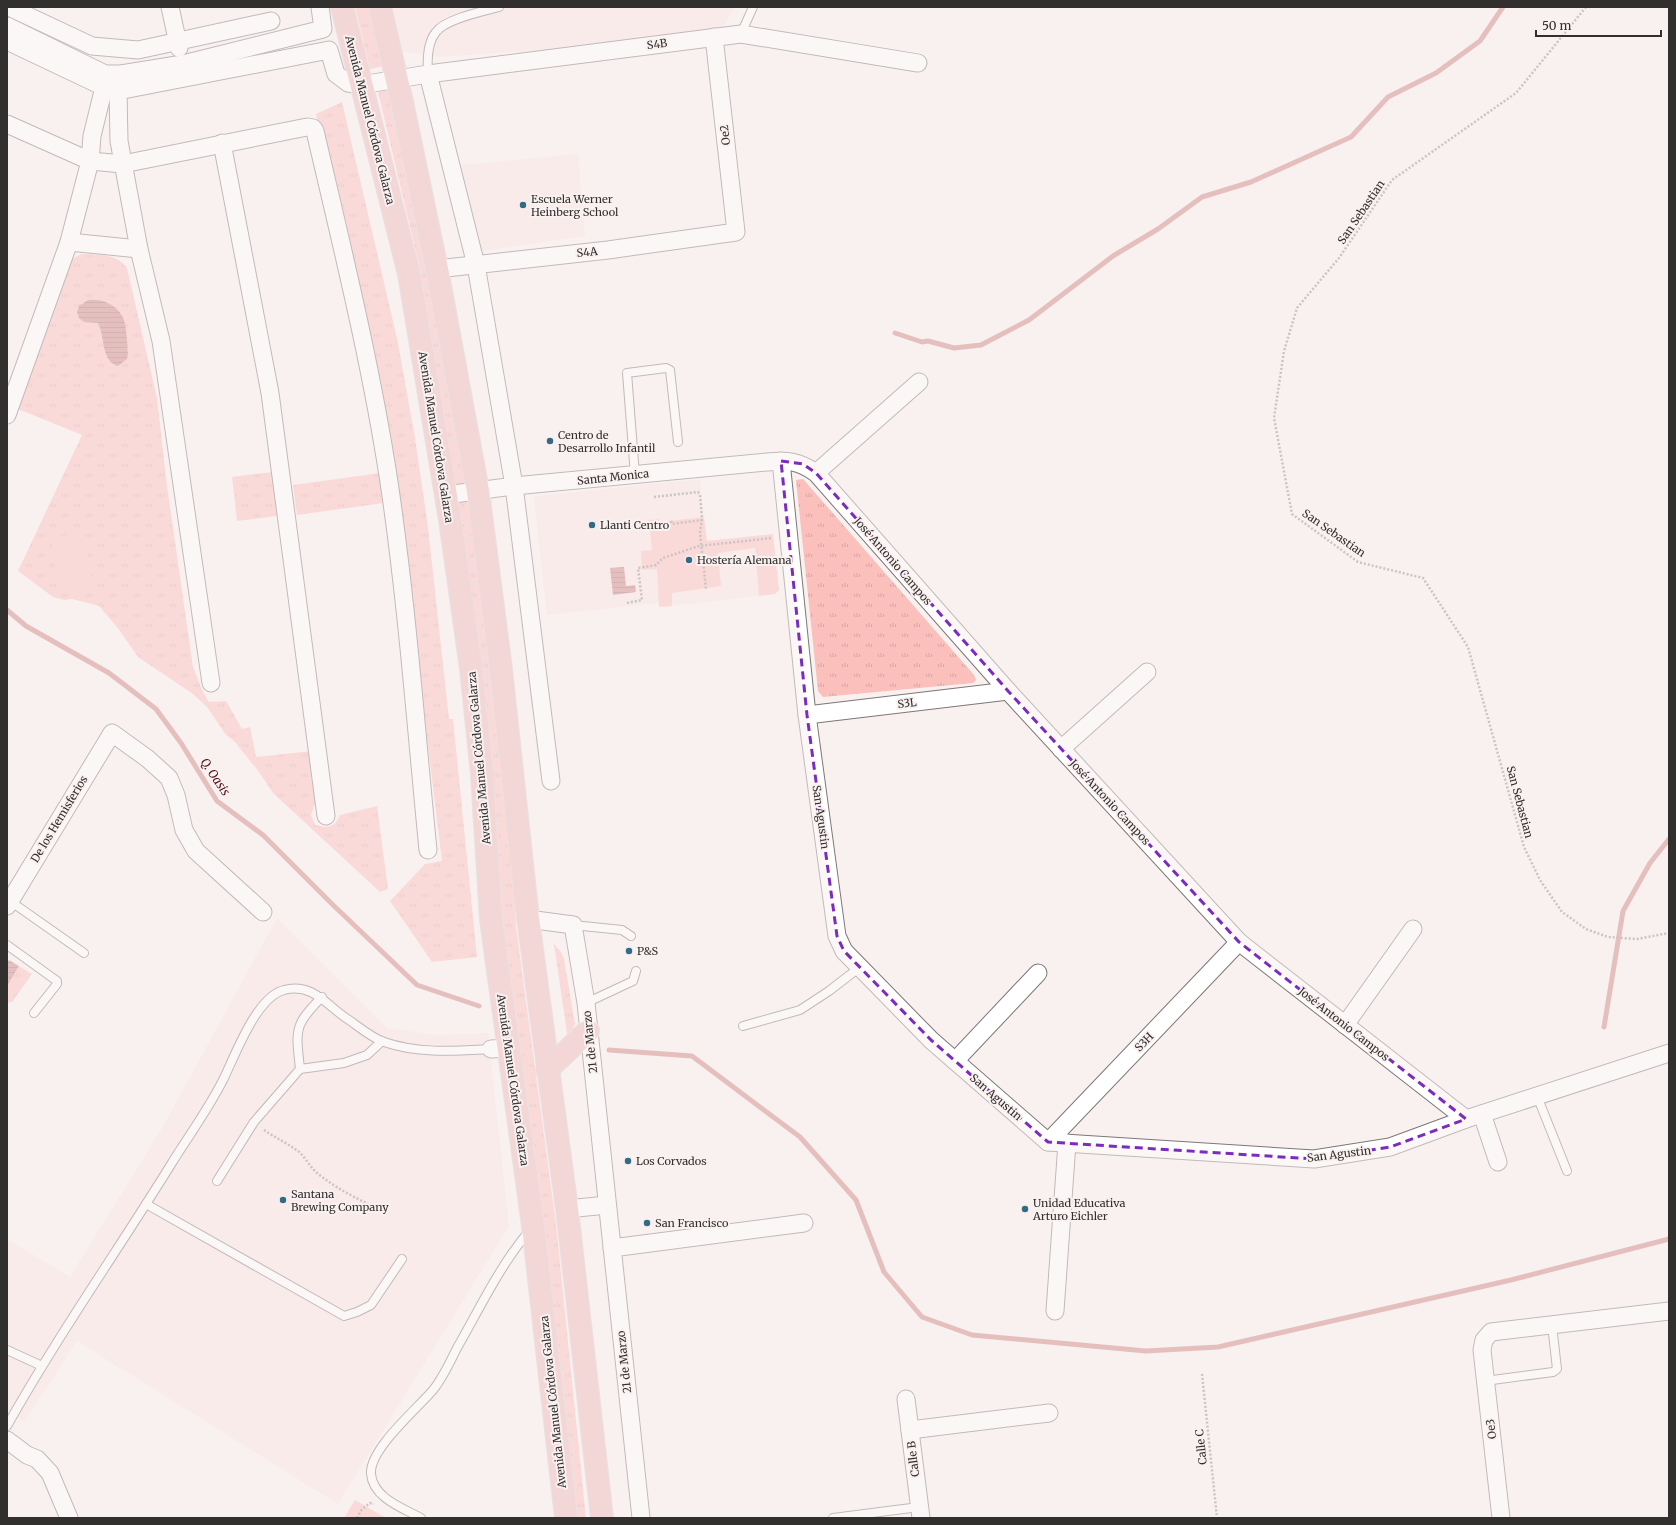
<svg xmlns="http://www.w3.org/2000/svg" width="1676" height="1525" font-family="Merriweather,serif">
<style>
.built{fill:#f5e4e3}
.grass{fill:url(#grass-tufts)}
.garden{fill:#fbbfbc}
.water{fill:url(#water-rules)}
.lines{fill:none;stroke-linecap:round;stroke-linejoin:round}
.stream{stroke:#cd8481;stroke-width:5}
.service-casing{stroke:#7f7777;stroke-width:10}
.minor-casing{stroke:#7f7777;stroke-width:19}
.primary-casing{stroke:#d2d1d1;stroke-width:24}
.path{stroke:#948e8e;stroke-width:2.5;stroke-dasharray:2 2;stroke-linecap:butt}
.service{stroke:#fff;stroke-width:8}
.minor{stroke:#fff;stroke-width:17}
.primary{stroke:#ecb7b5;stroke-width:22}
.marked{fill:none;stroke:#7b2cbf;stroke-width:3;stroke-dasharray:8 5;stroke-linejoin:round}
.poi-dot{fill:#336a85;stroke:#f9f1f0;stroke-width:1.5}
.labels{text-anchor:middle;stroke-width:4;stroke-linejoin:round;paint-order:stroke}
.street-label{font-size:11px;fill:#322f2f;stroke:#f9f1f0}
.poi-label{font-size:11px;fill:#322f2f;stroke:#f9f1f0;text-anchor:start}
.water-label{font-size:12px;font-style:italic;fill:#500e13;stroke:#f9f1f0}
</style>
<defs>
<pattern id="grass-tufts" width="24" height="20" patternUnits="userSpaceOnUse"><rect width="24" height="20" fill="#fbbfbc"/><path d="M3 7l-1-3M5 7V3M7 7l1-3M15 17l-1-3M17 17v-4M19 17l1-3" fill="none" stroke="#d8a4a2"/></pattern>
<pattern id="water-rules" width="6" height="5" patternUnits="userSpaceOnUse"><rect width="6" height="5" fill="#cd8481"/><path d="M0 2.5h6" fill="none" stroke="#a76c6a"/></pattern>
</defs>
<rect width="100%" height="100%" fill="#f9f1f0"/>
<g class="built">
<polygon points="388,7 735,7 722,29 540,50 439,57 399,51"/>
<polygon points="578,154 585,236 477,252 461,165"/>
<polygon points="700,479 706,541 773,534 779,590 775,594 660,607 658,603 547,615 534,498 538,496"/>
<polygon points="277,918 387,1028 438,1035 488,1033 509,1226 338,1504 77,1341 25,1421 7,1413 7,1239 70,1277 161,1130"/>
</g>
<g class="grass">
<polygon points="355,7 371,7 386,66 370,69"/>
<polygon points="393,88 468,486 453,488 421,273 378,92"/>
<polygon points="342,102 398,343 415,438 428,527 449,719 453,719 477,957 432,962 390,901 425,864 442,861 407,574 366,318 316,114"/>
<path d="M81,254c17,1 36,-1 46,14l30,130 10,88 26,181 10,25 6,10 17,-1 16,28 8,-2 6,30 56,-6 7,40 -8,24 4,10 11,2 9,-3 5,-9 37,-9 11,83 -8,3 -107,-99 -14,-21 -25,-31 -8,-6 -19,-28 -14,-13 -55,-37 -21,-30 -18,-21 -27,-7 -8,1 -11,-3 -35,-26 64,-136 -64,-26 54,-150z"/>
<polygon points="272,472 277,516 237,521 232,477"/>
<polygon points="380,473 384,503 297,515 293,485"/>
<polygon points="803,479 974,675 976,680 973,683 823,697 818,691 796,480"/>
<polygon points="471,499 512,854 516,927 556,1224 586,1518 573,1518 544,1227 525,1089 505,956 498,857 459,501"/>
<polygon points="554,944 561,952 564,959 575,1024 568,1040"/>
<polygon points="19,966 32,974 12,1002 7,1003 7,986"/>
</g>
<g class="garden">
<polygon points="704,517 707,541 773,534 779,590 775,594 759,596 755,548 718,553 721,586 672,593 672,606 659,607 657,569 642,570 641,551 652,550 649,520 659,519 659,522"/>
<polygon points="83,532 93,588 60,594 51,538"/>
<polygon points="355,1500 386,1518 344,1518"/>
</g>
<g class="water">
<path d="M88,300c14,-2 31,5 36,20 3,10 3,24 4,34l-1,5 -9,7c-17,-4 -13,-30 -20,-43l-14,-1 -5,-4 -2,-6 2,-6z"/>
<polygon points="624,567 626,586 635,585 636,592 613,595 610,568"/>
<polygon points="9,960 19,966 7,986 7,963"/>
</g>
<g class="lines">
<g class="stream">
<polyline points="895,333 922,342 928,341 954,348 981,345 1029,320 1113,256 1158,229 1202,197 1251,182 1351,137 1388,97 1436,73 1480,41 1503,7"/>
<polyline points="7,610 26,626 109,673 156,709 181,743 217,801 263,835 332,904 417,985 479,1006"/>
<polyline points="1604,1027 1623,911 1650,863 1669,839"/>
<polyline points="609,1050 692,1056 800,1137 856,1200 884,1272 922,1317 972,1335 1146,1351 1218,1347 1511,1280 1669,1239"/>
</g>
<defs>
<g id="service">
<polyline points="741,34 753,7"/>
<path d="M428,74c-1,-14 -1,-31 8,-42 9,-13 48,-21 63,-25"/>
<polyline points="635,475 627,373 666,368 670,370 678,442"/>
<polyline points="10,901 84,953"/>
<polyline points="573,925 622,930 631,936"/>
<polyline points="7,945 57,981 57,984 34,1013"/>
<polyline points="586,1003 633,981 636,971"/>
<polyline points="743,1026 800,1010 829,991 860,967"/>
<path d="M300,1069c-4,-39 -7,-43 22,-72"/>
<polyline points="1537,1096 1567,1171"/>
<polyline points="217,1181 254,1122 300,1069 344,1063 367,1055 382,1041"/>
<polyline points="146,1204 344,1316 357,1312 371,1305 402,1259"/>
<polyline points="7,1350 42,1366"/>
<polyline points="1485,1381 1553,1372 1557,1369 1552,1325"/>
<path d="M7,1426c50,-89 109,-173 163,-260 17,-28 38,-56 53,-86 12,-24 33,-83 61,-90 29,-8 44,17 65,30 10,7 23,18 35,22 35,12 70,9 107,7"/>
<path d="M421,1518c-18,-10 -48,-20 -50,-44 -2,-25 47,-66 62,-84 10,-12 17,-28 24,-42 23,-40 43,-83 73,-118"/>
<polyline points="833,1518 919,1507"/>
</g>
<g id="minor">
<polyline points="9,7 92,46 138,50 271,21"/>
<polyline points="170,7 179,48"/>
<polyline points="7,26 105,74 121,74 183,64 323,29 320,7"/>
<polyline points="7,41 104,87 118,91 329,50 336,74 348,83 361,85 428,74 741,34 918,63"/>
<polyline points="121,74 118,91 119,141 139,249 161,341 211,683"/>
<polyline points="428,74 476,265 514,486 551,781"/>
<path d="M7,124l83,37 33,3 184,-37 6,1 2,3c27,116 56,233 74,351 18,122 27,246 39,368"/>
<polyline points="222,143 270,393 326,816"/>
<polyline points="69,242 139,249"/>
<polyline points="437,269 608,250 736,232 714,37"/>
<polyline points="7,415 69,242 90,161 92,136 104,87 105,74"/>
<polyline points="781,461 807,715 837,936 844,951 931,1040 1048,1142 1314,1159 1390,1147 1466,1119 1669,1053"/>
<polyline points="816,473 919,382"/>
<path d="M446,495l68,-9 253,-24c21,-2 32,-1 49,11l192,218 231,251 227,177"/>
<polyline points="807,715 1008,691"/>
<polyline points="1061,749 1147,672"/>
<polyline points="7,906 112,733 148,759 169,778 176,795 184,830 196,851 263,912"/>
<polyline points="528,919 573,925 586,1003 641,1518"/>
<polyline points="1345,1025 1413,929"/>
<polyline points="491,1049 508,1048"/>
<polyline points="955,1061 1038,973"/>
<polyline points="1482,1114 1498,1162"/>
<polyline points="1048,1142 1239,942"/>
<polyline points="567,1209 607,1205"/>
<polyline points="612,1248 804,1223"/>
<polyline points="1055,1311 1067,1143"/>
<polyline points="906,1399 921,1518"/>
<polyline points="910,1430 1049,1413"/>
<polyline points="7,1440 27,1455 37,1459 50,1473 69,1518"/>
<polyline points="1501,1518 1482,1350 1484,1340 1491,1332 1669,1311"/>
</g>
<g id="primary">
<polyline points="342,7 409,274 450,520 471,669 482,775 491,920 533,1226 566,1518"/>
<polyline points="380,7 402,102 437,269 478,491 501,669 528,919 567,1209 602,1518"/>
<polyline points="547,1070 588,1031"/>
</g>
</defs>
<use href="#service" class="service-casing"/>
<use href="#minor" class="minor-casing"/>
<use href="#primary" class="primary-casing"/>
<g class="path">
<polyline points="1586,7 1516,93 1392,180 1339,258 1297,308 1284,351 1274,418 1292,514 1358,562 1423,578 1468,647 1524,847 1540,880 1562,912 1586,929 1608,937 1637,939 1669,933"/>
<polyline points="654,497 698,492 700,495 702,518 700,533 706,589"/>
<polyline points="671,521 672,524 702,520"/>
<polyline points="627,603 642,600 638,568 656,565 663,558 699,546 772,538"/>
<path d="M264,1130c10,7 21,12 31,19 9,5 13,16 21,23 15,13 34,23 52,32"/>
<polyline points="1202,1374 1217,1518"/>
<polyline points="357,1518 362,1509 370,1503 374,1504"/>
</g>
<use href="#service" class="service"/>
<use href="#minor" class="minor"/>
<use href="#primary" class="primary"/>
</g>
<path d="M0 0H1676V1525H0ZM781,461l22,3 13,9 192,218 231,251 227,177 -76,28 -76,12 -266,-17 -117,-102 -87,-89 -7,-15 -30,-221z" fill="#f9f1f0" fill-opacity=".55" fill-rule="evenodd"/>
<path class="marked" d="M781,461l22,3 13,9 192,218 231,251 227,177 -76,28 -76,12 -266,-17 -117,-102 -87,-89 -7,-15 -30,-221z"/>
<g class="poi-dot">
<circle cx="523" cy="205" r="4"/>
<circle cx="550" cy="441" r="4"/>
<circle cx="592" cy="525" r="4"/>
<circle cx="689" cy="560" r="4"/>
<circle cx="629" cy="951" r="4"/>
<circle cx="628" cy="1161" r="4"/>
<circle cx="283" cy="1200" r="4"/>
<circle cx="1025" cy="1209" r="4"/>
<circle cx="647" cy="1223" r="4"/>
</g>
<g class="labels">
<g class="street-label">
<text transform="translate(657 44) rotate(-7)" y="4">S4B</text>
<text transform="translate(370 120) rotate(76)" y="4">Avenida Manuel Córdova Galarza</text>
<text transform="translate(725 135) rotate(-96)" y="4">Oe2</text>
<text transform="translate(1361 212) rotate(-56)" y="4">San Sebastian</text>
<text transform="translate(587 252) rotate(-6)" y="4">S4A</text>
<text transform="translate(436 437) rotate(81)" y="4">Avenida Manuel Córdova Galarza</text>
<text transform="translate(613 477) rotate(-6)" y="4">Santa Monica</text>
<text transform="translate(1334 533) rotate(35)" y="4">San Sebastian</text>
<text transform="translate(893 561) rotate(49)" y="4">José Antonio Campos</text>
<text transform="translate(907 703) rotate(-7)" y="4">S3L</text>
<text transform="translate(479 758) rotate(-95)" y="4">Avenida Manuel Córdova Galarza</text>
<text transform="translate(1110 802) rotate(47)" y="4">José Antonio Campos</text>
<text transform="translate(1520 802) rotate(75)" y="4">San Sebastian</text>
<text transform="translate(821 817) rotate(82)" y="4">San Agustin</text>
<text transform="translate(59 819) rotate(-59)" y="4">De los Hemisferios</text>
<text transform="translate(1344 1024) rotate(38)" y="4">José Antonio Campos</text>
<text transform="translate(590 1042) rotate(-96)" y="4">21 de Marzo</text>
<text transform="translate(1144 1042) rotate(-46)" y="4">S3H</text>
<text transform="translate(513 1080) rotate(82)" y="4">Avenida Manuel Córdova Galarza</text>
<text transform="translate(996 1097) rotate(41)" y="4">San Agustin</text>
<text transform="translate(1339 1154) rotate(-7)" y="4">San Agustin</text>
<text transform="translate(624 1362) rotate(-96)" y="4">21 de Marzo</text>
<text transform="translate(553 1402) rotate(-96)" y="4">Avenida Manuel Córdova Galarza</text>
<text transform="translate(1491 1429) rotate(-97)" y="4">Oe3</text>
<text transform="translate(1201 1447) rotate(-96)" y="4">Calle C</text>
<text transform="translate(913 1459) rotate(-97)" y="4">Calle B</text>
</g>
<g class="poi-label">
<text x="531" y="203">Escuela Werner<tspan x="531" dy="13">Heinberg School</tspan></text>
<text x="558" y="439">Centro de<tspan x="558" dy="13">Desarrollo Infantil</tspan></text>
<text x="600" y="529">Llanti Centro</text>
<text x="697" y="564">Hostería Alemana</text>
<text x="637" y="955">P&amp;S</text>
<text x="636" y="1165">Los Corvados</text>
<text x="291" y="1198">Santana<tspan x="291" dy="13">Brewing Company</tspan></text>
<text x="1033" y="1207">Unidad Educativa<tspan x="1033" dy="13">Arturo Eichler</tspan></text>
<text x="655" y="1227">San Francisco</text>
</g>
<g class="water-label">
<text transform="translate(215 777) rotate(56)" y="4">Q. Oasis</text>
</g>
</g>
<rect width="1676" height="1525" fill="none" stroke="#322f2f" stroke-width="16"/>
<path d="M1536 30v6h125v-6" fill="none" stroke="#322f2f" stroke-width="2"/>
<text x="1542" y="30" font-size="12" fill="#322f2f" stroke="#f9f1f0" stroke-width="3" paint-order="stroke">50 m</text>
</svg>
